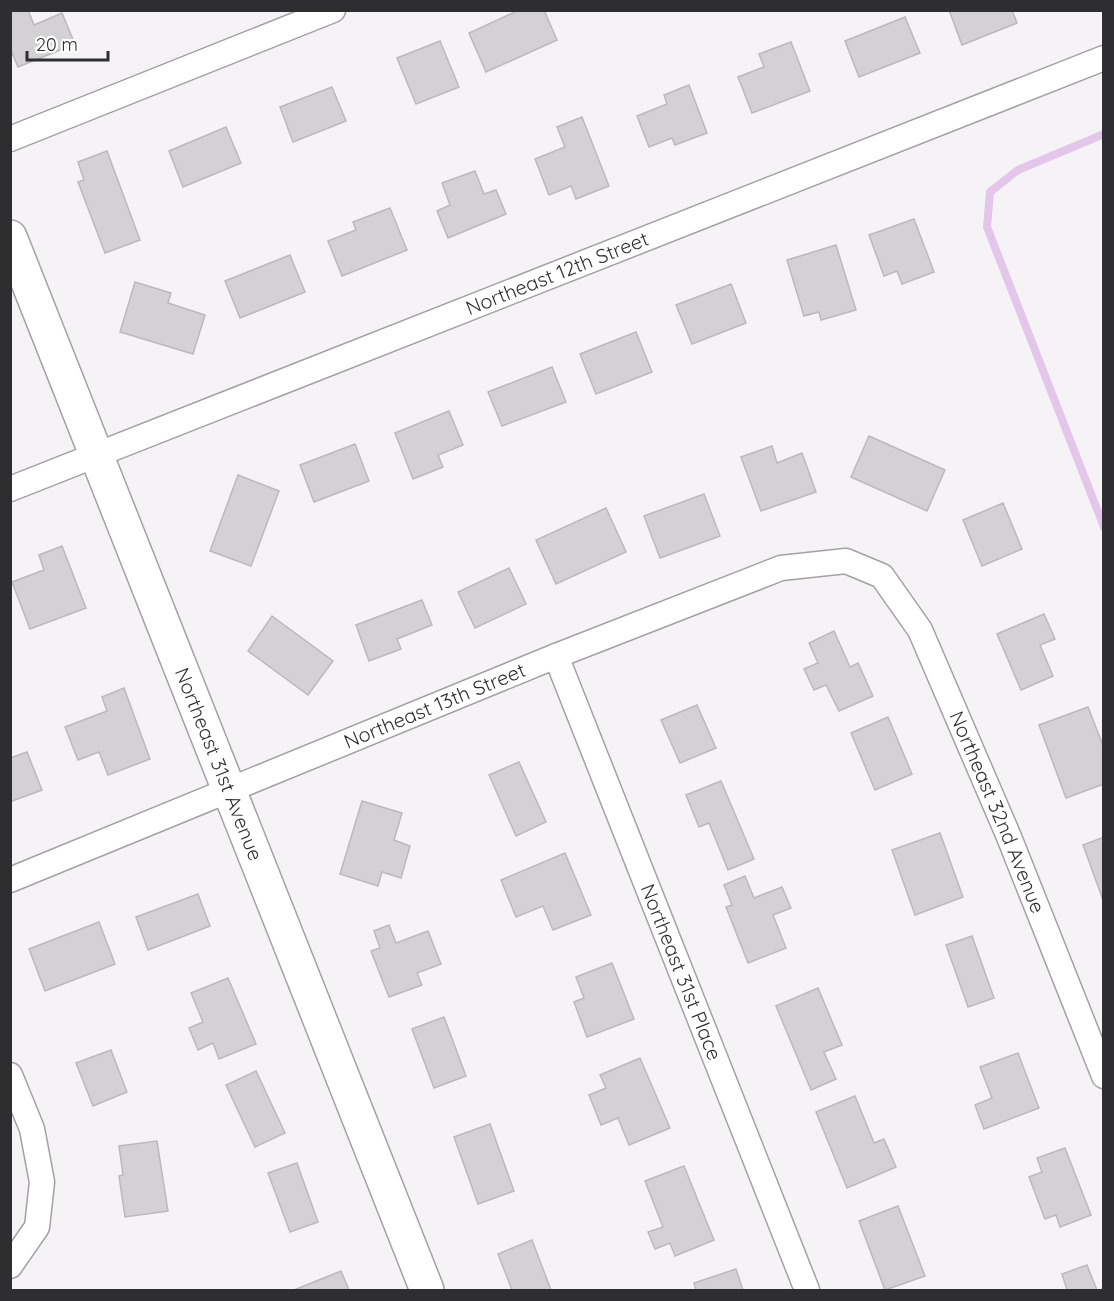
<svg xmlns="http://www.w3.org/2000/svg" width="1114" height="1301" font-family="Quicksand,sans-serif">
<style>
.lines{fill:none;stroke-linecap:round;stroke-linejoin:round}
.stream{stroke:#e3c6e9;stroke-width:8}
.building{fill:#d4d1d5;stroke:#bcb9bd;stroke-width:1.5}
.street-casing{stroke:#a4a1a5;stroke-width:27}
.secondary-casing{stroke:#a4a1a5;stroke-width:36}
.street{stroke:#fff;stroke-width:24}
.secondary{stroke:#fff;stroke-width:33}
.labels{text-anchor:middle;stroke-width:5;stroke-linejoin:round;paint-order:stroke}
.street-label{font-size:20px;fill:#2e2d2f;stroke:#fff}
</style>
<rect width="100%" height="100%" fill="#f6f3f7"/>
<g class="lines">
<polyline class="stream" points="1104,134 1018,170 990,192 987,227 1104,527"/>
</g>
<g class="building">
<polygon points="10,10 28,10 34,25 62,13 75,44 18,67 10,48"/>
<polygon points="519,10 544,10 557,40 486,72 469,33"/>
<polygon points="949,10 1012,10 1017,23 962,45"/>
<polygon points="905,17 920,53 859,77 845,41"/>
<polygon points="440,41 459,87 416,104 397,58"/>
<polygon points="791,42 810,91 752,113 738,77 764,67 759,54"/>
<polygon points="689,85 707,133 675,145 672,138 649,147 637,116 667,104 664,95"/>
<polygon points="332,87 346,121 293,142 280,107"/>
<polygon points="582,117 609,186 576,199 571,186 549,195 535,159 565,147 557,127"/>
<polygon points="226,127 241,163 183,187 169,151"/>
<polygon points="107,151 140,240 105,253 78,182 84,180 78,162"/>
<polygon points="475,171 484,194 496,190 506,214 448,238 437,211 450,205 442,183"/>
<polygon points="390,208 407,250 342,276 328,241 356,230 353,222"/>
<polygon points="914,219 934,272 902,284 897,271 884,276 869,235"/>
<polygon points="836,245 856,310 821,320 819,312 804,316 787,260"/>
<polygon points="290,255 305,292 240,318 225,281"/>
<polygon points="135,282 171,293 168,303 205,315 193,354 120,332"/>
<polygon points="731,284 746,323 692,344 676,305"/>
<polygon points="636,332 652,372 596,394 580,354"/>
<polygon points="552,367 566,402 502,426 488,392"/>
<polygon points="449,411 463,445 438,455 443,467 413,479 395,433"/>
<polygon points="869,436 945,470 927,511 851,477"/>
<polygon points="355,444 369,481 314,502 300,465"/>
<polygon points="772,446 777,463 802,453 816,492 761,511 741,457"/>
<polygon points="238,475 279,491 251,566 210,551"/>
<polygon points="704,494 720,536 660,558 644,516"/>
<polygon points="1003,503 1022,549 982,566 963,520"/>
<polygon points="606,508 626,552 556,584 536,540"/>
<polygon points="62,546 86,608 30,629 12,582 44,570 39,555"/>
<polygon points="509,568 526,604 475,628 458,592"/>
<polygon points="422,600 432,625 397,639 401,649 369,661 356,625"/>
<polygon points="1044,614 1055,639 1040,645 1053,676 1021,690 997,634"/>
<polygon points="272,616 333,661 308,695 248,651"/>
<polygon points="834,631 850,667 858,663 873,696 839,711 826,685 814,690 804,669 818,663 809,643"/>
<polygon points="124,688 150,759 108,775 99,752 78,760 65,727 107,711 102,697"/>
<polygon points="697,705 716,748 680,763 661,720"/>
<polygon points="1088,707 1104,748 1104,784 1066,798 1039,725"/>
<polygon points="888,717 912,774 875,790 851,733"/>
<polygon points="27,752 42,790 10,802 10,758"/>
<polygon points="519,762 546,822 516,836 489,775"/>
<polygon points="721,781 754,859 728,870 709,823 699,827 686,795"/>
<polygon points="362,801 402,813 394,840 410,846 401,878 382,872 378,886 340,874"/>
<polygon points="940,833 963,897 915,915 892,850"/>
<polygon points="1104,837 1104,900 1103,900 1083,845"/>
<polygon points="565,853 591,915 553,930 543,906 516,917 501,880"/>
<polygon points="745,876 754,898 782,887 791,908 773,915 786,948 748,963 726,907 732,905 724,885"/>
<polygon points="198,894 210,926 148,950 136,917"/>
<polygon points="99,922 115,964 45,991 29,949"/>
<polygon points="389,925 396,943 428,931 441,964 417,973 422,985 389,997 371,951 380,948 374,931"/>
<polygon points="972,936 994,998 968,1007 946,945"/>
<polygon points="612,963 634,1019 587,1037 574,1002 584,998 576,977"/>
<polygon points="228,978 256,1044 219,1059 213,1043 198,1050 189,1028 203,1022 191,993"/>
<polygon points="818,988 842,1045 824,1052 836,1079 811,1090 776,1006"/>
<polygon points="444,1017 466,1076 434,1088 412,1029"/>
<polygon points="111,1050 127,1092 93,1106 76,1063"/>
<polygon points="1018,1053 1039,1108 984,1129 975,1105 992,1098 980,1067"/>
<polygon points="640,1058 670,1128 629,1145 618,1118 601,1125 589,1095 606,1088 600,1075"/>
<polygon points="256,1071 285,1133 255,1147 226,1085"/>
<polygon points="855,1096 874,1143 884,1139 896,1167 847,1188 816,1112"/>
<polygon points="490,1124 514,1191 478,1204 454,1137"/>
<polygon points="157,1141 168,1211 125,1217 119,1176 123,1175 119,1146"/>
<polygon points="1065,1148 1091,1215 1060,1227 1056,1215 1045,1219 1029,1177 1042,1172 1037,1158"/>
<polygon points="297,1163 318,1222 290,1232 268,1173"/>
<polygon points="684,1166 714,1240 675,1256 670,1243 655,1249 648,1232 663,1227 645,1181"/>
<polygon points="898,1206 925,1276 885,1290 859,1221"/>
<polygon points="532,1240 551,1290 512,1290 498,1254"/>
<polygon points="1087,1265 1097,1290 1067,1290 1062,1274"/>
<polygon points="736,1269 743,1290 696,1290 694,1283"/>
<polygon points="341,1271 349,1290 294,1290"/>
</g>
<g class="lines">
<defs>
<g id="street">
<polyline points="10,139 333,10"/>
<path id="s1" d="M10,489l1094,-431"/>
<path id="s2" d="M556,656l251,634"/>
<path id="s3" d="M10,880l546,-224 225,-88 65,-7 36,15 38,54 89,207 95,239"/>
<polyline points="10,1075 32,1129 42,1182 37,1227 10,1266"/>
</g>
<g id="secondary">
<path id="s4" d="M10,237l417,1053"/>
</g>
</defs>
<use href="#street" class="street-casing"/>
<use href="#secondary" class="secondary-casing"/>
<use href="#street" class="street"/>
<use href="#secondary" class="secondary"/>
</g>
<g class="labels">
<g class="street-label">
<text dy="7" stroke="none"><textPath href="#s1" startOffset="588">Northeast 12th Street</textPath></text>
<text dy="7" stroke="none"><textPath href="#s3" startOffset="459">Northeast 13th Street</textPath></text>
<text dy="7" stroke="none"><textPath href="#s4" startOffset="567">Northeast 31st Avenue</textPath></text>
<text dy="7" stroke="none"><textPath href="#s3" startOffset="1200">Northeast 32nd Avenue</textPath></text>
<text dy="7" stroke="none"><textPath href="#s2" startOffset="340">Northeast 31st Place</textPath></text>
</g>
</g>
<rect width="1114" height="1301" fill="none" stroke="#2e2d2f" stroke-width="24"/>
<path d="M27 51v9h81v-9" fill="none" stroke="#2e2d2f" stroke-width="3"/>
<text x="36" y="51" font-size="18" fill="#2e2d2f" stroke="#ffffff" stroke-width="4.5" paint-order="stroke">20 m</text>
</svg>
